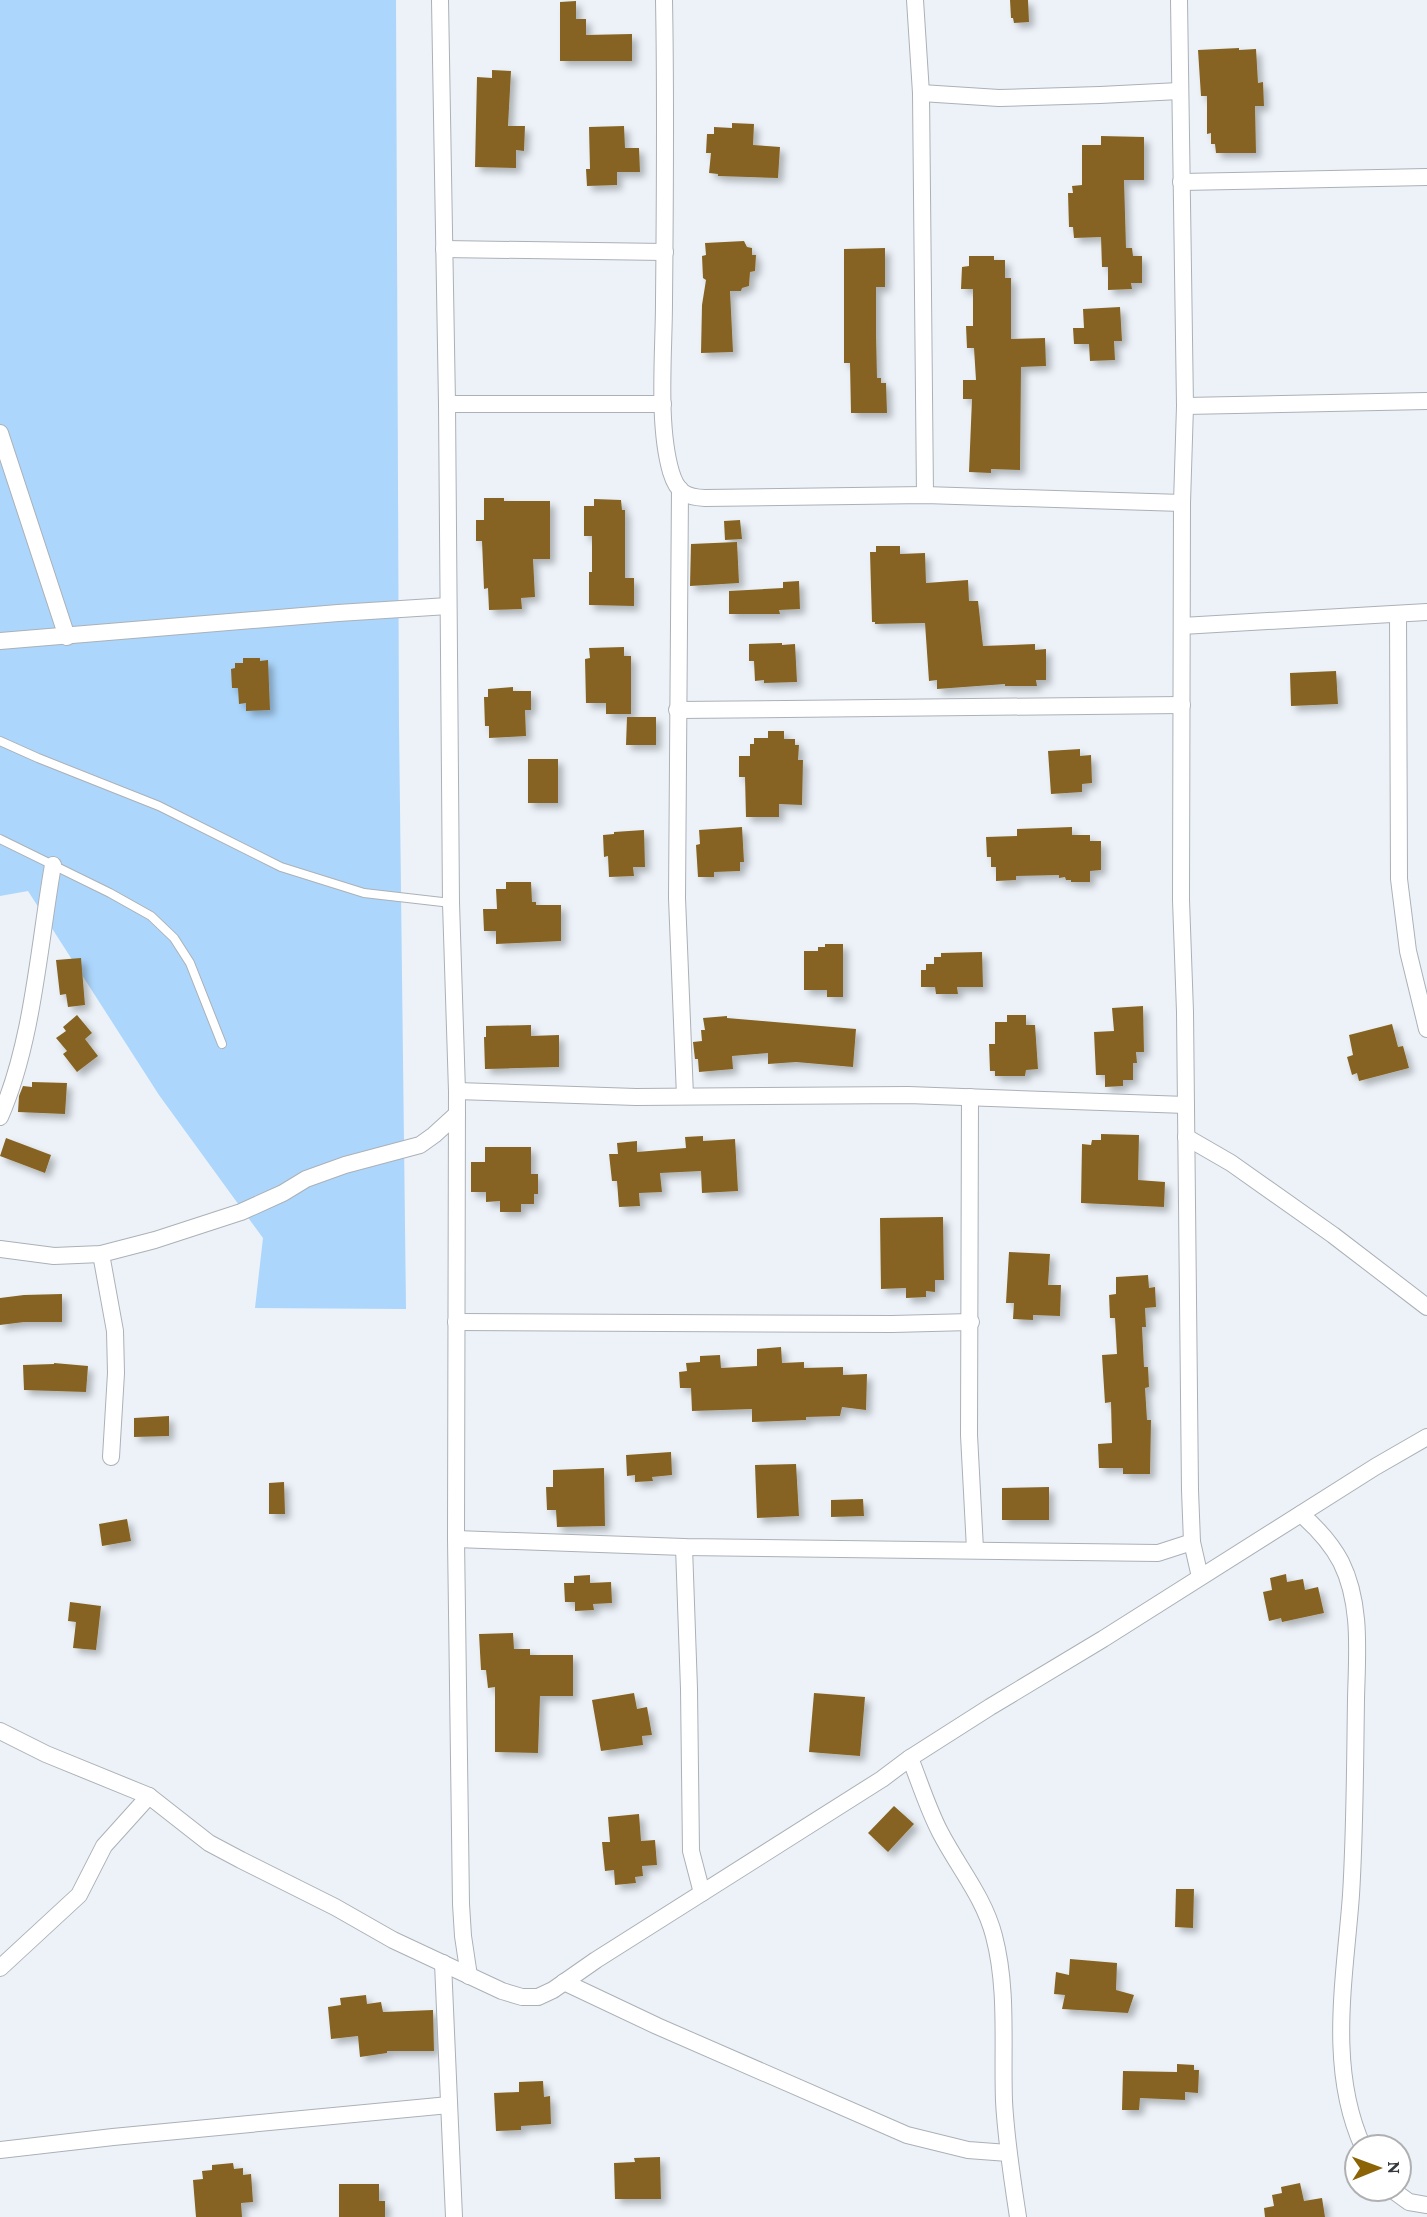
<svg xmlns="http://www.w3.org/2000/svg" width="1427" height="2217" font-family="'Crimson Pro',serif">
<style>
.green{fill:#acd6fc}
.building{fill:#866420;filter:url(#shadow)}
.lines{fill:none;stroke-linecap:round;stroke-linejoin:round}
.service-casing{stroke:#abb1b7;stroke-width:10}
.minor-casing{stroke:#abb1b7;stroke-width:18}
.service{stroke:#fff;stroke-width:8}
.minor{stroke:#fff;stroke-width:16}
</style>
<defs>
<filter id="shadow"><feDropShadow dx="5" dy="5" stdDeviation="3.5" flood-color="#0004"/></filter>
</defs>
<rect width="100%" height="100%" fill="#ecf2f8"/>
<polygon class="green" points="0,0 396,0 399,725 406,1309 255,1308 263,1238 159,1095 28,891 0,896"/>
<g class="building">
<polygon points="1010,0 1028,0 1029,22 1014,23 1013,18 1011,18"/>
<polygon points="576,1 576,19 586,19 586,35 632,34 632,61 560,61 560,2"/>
<polygon points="1239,48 1239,50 1256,49 1258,83 1263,82 1264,106 1255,106 1256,153 1216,153 1215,144 1211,144 1211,133 1207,134 1207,96 1201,96 1198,50"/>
<polygon points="492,70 511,71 508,126 525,126 524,151 516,150 516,168 475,167 477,77 492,78"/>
<polygon points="732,123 754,124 753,145 780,147 778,178 718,176 718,174 709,173 711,153 706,153 707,134 714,134 714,127 732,128"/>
<polygon points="624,126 625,148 639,148 640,172 617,172 617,185 587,186 586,169 590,169 589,127"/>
<polygon points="1101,136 1144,137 1144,180 1124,180 1126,248 1132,248 1133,256 1142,256 1142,283 1131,283 1132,289 1108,290 1108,267 1102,267 1101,237 1074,238 1073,227 1069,227 1068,193 1073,193 1072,186 1082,185 1082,145 1101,145"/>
<polygon points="744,241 747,247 752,248 752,255 756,255 755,271 750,272 749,286 742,288 741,291 730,291 733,352 701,353 702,305 706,280 703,278 702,256 706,255 705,243"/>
<polygon points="885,248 885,287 876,287 876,334 877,378 881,378 881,383 886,383 887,413 851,413 850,363 844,363 844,249"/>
<polygon points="969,256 994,256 994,260 1005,260 1005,278 1011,278 1011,339 1045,338 1046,366 1021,367 1020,470 991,469 991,473 969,472 972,399 963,399 963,380 976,380 974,348 967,348 966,326 973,326 973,289 961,289 962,267 969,266"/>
<polygon points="1120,307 1122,341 1114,341 1115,360 1090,361 1089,344 1074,344 1073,328 1084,328 1083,309"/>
<polygon points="484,498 504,498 504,501 550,501 550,559 533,559 535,597 521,598 522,609 489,610 488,588 484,589 482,541 476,541 476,520 484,520"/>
<polygon points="594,499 621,500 622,510 625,510 625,578 634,578 634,606 589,605 589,572 592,572 592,536 584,536 584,506 594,506"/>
<polygon points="740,520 742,539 725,540 724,521"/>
<polygon points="737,542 739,583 690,586 691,544"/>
<polygon points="876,546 900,546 900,554 925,553 926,583 968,580 969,601 978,601 983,646 1035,644 1035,650 1046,649 1046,680 1036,680 1037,686 1005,686 1005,684 937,689 937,680 929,681 925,623 875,624 875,622 872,622 870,552 876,552"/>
<polygon points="799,581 800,609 779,610 780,614 729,614 729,591 783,588 783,582"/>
<polygon points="782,643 782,645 795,644 797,682 764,683 764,680 755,681 754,661 749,661 749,644"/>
<polygon points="624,647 624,656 631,656 631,714 606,714 606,703 586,703 585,659 590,658 589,648"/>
<polygon points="243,658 260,658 260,661 268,660 270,710 246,711 246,703 239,704 238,688 232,688 231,669 235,668 235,663 243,663"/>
<polygon points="1336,671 1338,704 1291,706 1290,673"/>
<polygon points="513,687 513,691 531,691 531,710 525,710 526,736 489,738 489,726 485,726 484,697 488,697 488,689"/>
<polygon points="627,717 656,717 656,745 626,745"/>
<polygon points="768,731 784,731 784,739 795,739 795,745 799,745 798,760 803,760 802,805 779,804 779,817 746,817 745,777 739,777 739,756 750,756 750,744 754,744 754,738 768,738"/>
<polygon points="1080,749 1080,756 1091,755 1092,783 1082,784 1082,792 1051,794 1048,751"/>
<rect x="528" y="759" width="30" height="44"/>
<polygon points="742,827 744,862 740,862 740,871 714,872 714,877 698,877 696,845 700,844 699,830"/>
<polygon points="1072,827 1072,835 1090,835 1090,841 1101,841 1101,870 1090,871 1090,882 1071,882 1071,880 1066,880 1065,877 1059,878 1059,875 1016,876 1016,880 996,881 996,867 991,867 991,857 987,857 986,837 1017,836 1017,829"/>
<polygon points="644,830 645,867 633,867 634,876 609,877 608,856 604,857 603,835 614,834 614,832"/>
<polygon points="506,882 531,882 532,902 536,902 536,905 561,905 561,941 496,944 496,931 484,931 483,909 497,909 496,889 506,889"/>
<polygon points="825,944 843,944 843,997 827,997 827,990 804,990 804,951 818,951 818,947 825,947"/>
<polygon points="982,952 983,987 957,987 958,994 936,994 935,987 921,987 921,970 926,970 926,964 934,964 934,957 941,957 941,953"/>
<polygon points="81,958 85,1005 68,1007 66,994 60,995 56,960"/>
<polygon points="1143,1006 1144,1052 1136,1052 1137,1063 1133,1063 1133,1080 1123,1080 1123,1086 1105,1087 1105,1075 1096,1075 1094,1032 1114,1031 1112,1008"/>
<polygon points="77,1015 92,1033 85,1039 98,1056 77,1072 63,1054 67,1051 56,1038 66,1031 63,1027"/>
<polygon points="1007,1015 1026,1015 1026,1025 1035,1025 1038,1069 1026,1070 1025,1076 995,1076 995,1071 990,1071 989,1044 995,1044 995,1022 1007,1022"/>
<polygon points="727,1016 727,1018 856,1029 853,1067 796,1062 768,1064 768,1053 732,1056 733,1069 699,1072 698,1059 695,1059 693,1042 702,1041 701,1030 705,1030 703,1018"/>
<polygon points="1392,1024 1398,1047 1403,1046 1409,1068 1359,1081 1357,1073 1352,1075 1347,1057 1353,1055 1349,1035"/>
<polygon points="531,1025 531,1036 559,1035 559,1067 485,1069 484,1037 486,1037 486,1026"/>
<polygon points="32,1082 67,1083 65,1114 18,1112 19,1096 23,1086 32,1087"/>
<polygon points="1101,1134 1139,1135 1138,1180 1165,1182 1164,1207 1081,1203 1082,1144 1091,1145 1092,1140 1101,1140"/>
<polygon points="703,1136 703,1141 735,1139 738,1191 702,1193 701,1171 660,1173 662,1192 639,1193 640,1206 619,1207 617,1181 612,1181 609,1154 618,1154 617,1143 637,1141 637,1152 686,1148 685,1137"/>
<polygon points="6,1138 51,1155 45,1173 0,1156"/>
<polygon points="485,1147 531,1147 531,1174 538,1174 538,1194 534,1194 534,1204 521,1204 521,1212 500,1212 500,1201 486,1202 486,1192 471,1192 471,1162 485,1162"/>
<polygon points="943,1217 944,1280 935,1280 935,1292 926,1291 926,1297 906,1298 906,1288 881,1289 880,1218"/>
<polygon points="1009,1252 1050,1254 1048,1285 1061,1285 1060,1316 1033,1315 1033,1320 1013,1319 1014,1303 1006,1303"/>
<polygon points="1148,1275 1149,1288 1155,1287 1156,1307 1145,1308 1146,1327 1142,1327 1144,1367 1148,1367 1149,1387 1145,1388 1147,1420 1151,1420 1150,1474 1123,1474 1123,1468 1099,1468 1098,1444 1112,1443 1111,1402 1105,1403 1102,1355 1117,1354 1115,1318 1110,1318 1109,1295 1116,1294 1116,1277"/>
<polygon points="62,1294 62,1322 24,1322 0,1325 0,1298 24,1295"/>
<polygon points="781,1347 782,1363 804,1362 804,1368 843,1367 843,1375 867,1374 866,1410 842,1407 840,1416 806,1417 806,1420 752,1422 752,1409 692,1411 691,1388 680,1388 679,1372 687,1371 686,1363 700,1362 700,1356 720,1355 721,1368 757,1366 757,1349"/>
<polygon points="54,1363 88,1366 86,1392 24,1390 23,1365 54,1364"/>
<polygon points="169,1416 169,1436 134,1437 134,1418"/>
<polygon points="671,1452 672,1475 652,1477 653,1481 635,1482 635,1475 627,1476 626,1455"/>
<polygon points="796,1464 799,1516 757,1518 755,1465"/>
<polygon points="604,1468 605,1526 557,1527 556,1510 547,1510 546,1487 553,1487 553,1470"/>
<polygon points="284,1482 285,1514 269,1514 269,1483"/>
<polygon points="1049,1487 1049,1520 1002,1520 1002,1488"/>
<polygon points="863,1499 864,1516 831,1517 831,1500"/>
<polygon points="127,1519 131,1541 102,1546 99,1524"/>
<polygon points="1286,1574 1287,1582 1303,1579 1305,1590 1318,1587 1324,1613 1282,1622 1281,1618 1269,1621 1263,1592 1272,1590 1270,1578"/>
<polygon points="590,1575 590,1583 611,1582 612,1603 593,1604 594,1610 575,1611 575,1602 565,1602 564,1583 574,1583 574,1576"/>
<polygon points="70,1602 101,1606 96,1650 73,1648 76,1622 68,1621"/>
<polygon points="513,1633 514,1649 530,1649 530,1655 573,1655 573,1696 540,1696 538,1753 495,1752 495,1687 488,1688 486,1670 481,1670 479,1634"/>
<polygon points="634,1693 637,1709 647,1707 652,1735 642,1736 643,1745 601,1751 592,1700"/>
<polygon points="814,1693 865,1697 860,1756 809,1752"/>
<polygon points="894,1806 914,1824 888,1852 868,1833"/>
<polygon points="639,1814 641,1841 655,1840 657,1865 642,1866 643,1876 635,1877 636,1883 615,1885 614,1870 605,1871 602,1842 610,1842 608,1817"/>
<polygon points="1176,1889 1194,1889 1193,1928 1175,1927"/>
<polygon points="1070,1959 1117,1963 1116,1990 1134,1995 1128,2013 1062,2009 1065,1995 1054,1994 1056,1972 1069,1975"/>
<polygon points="366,1995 367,2004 381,2002 383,2012 433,2010 434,2051 387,2051 387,2053 360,2057 358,2036 331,2039 328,2007 341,2005 340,1998"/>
<polygon points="1177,2064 1194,2065 1194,2070 1199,2070 1198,2093 1185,2092 1185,2100 1140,2098 1139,2110 1122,2110 1123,2071 1177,2072"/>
<polygon points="543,2081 544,2097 550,2096 551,2124 521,2126 521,2130 496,2131 494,2093 519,2092 519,2082"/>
<polygon points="660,2157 661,2199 615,2199 614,2163 635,2162 634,2158"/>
<polygon points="233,2163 234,2169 243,2168 243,2175 251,2174 253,2202 241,2203 242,2217 196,2217 193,2180 203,2179 202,2171 212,2170 212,2165"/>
<polygon points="1300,2183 1304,2201 1322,2198 1325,2217 1265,2217 1264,2208 1274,2206 1272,2195 1282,2193 1281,2187"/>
<polygon points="339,2184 379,2184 379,2201 385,2201 385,2217 339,2217"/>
</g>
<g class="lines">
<defs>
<g id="service">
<polyline points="0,741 38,758 159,806 281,867 364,893 451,903"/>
<polyline points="0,839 110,893 151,916 174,938 190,963 222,1044"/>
</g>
<g id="minor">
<polyline points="440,0 447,404 451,903 457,1091 456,1539 461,1904 463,1936 469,1976"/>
<path d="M664,0c2,101 1,201 0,302 0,50 -7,122 7,170 6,20 14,25 34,26l220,-3 257,8"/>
<polyline points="915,0 921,93 925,495"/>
<polyline points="1179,0 1185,406 1182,503 1181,900 1185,1012 1190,1490 1192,1542 1200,1577"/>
<polyline points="921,93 999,98 1100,95 1179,91"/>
<polyline points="1181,182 1427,177"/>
<polyline points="444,249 665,252"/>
<polyline points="447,404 663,404"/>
<polyline points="1185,406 1427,401"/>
<polyline points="0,433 67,637"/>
<polyline points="680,489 677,898 685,1096"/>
<polyline points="1398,615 1399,879 1408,951 1427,1029"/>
<polyline points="1182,626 1427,612"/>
<polyline points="0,641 338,613 448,606"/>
<polyline points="677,710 1182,705"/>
<polyline points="457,1091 636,1097 908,1095 1186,1105"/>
<polyline points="970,1097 969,1435 975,1549"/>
<path d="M0,1117c33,-75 39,-172 53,-252"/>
<polyline points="1186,1137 1231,1163 1333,1235 1427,1307"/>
<polyline points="0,1249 54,1256 101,1254 155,1240 241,1212 283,1193 306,1179 345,1165 420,1145 434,1135 457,1114"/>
<polyline points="101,1254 115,1331 116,1373 111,1457"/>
<polyline points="456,1322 892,1324 971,1322"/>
<path d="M1301,1514c16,14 30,29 40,48 21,42 16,92 15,137 -1,65 -1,131 -5,196 -6,83 -24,173 12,252"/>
<polyline points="456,1539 684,1547 1158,1553 1192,1542"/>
<polyline points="684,1547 689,1689 691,1851 702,1893"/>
<polyline points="0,1731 46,1754 149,1796 209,1843 241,1860 335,1907 393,1940 502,1991 522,1997 538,1997 553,1990 596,1960 882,1779 910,1758 990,1707 1103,1639 1375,1467 1427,1437"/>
<path d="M910,1758c10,25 18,51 30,74 18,35 44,65 54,104 14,53 8,110 10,165 2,39 8,77 14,116"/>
<polyline points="443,1963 454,2217"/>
<polyline points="0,1968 79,1895 104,1846 149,1796"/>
<polyline points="564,1982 657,2026 907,2135 968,2150 1008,2153"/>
<polyline points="0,2150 113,2137 449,2105"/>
<polyline points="1391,2189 1409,2202 1427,2205"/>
</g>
</defs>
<use href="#service" class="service-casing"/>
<use href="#minor" class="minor-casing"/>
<use href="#service" class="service"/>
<use href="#minor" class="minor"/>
</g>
<g transform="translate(1378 2168) rotate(89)"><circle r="33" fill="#ffffff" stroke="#afb0b1" stroke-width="2"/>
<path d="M0-5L12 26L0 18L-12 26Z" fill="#8c6406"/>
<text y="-10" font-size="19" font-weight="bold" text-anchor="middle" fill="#36393b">N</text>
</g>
</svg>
